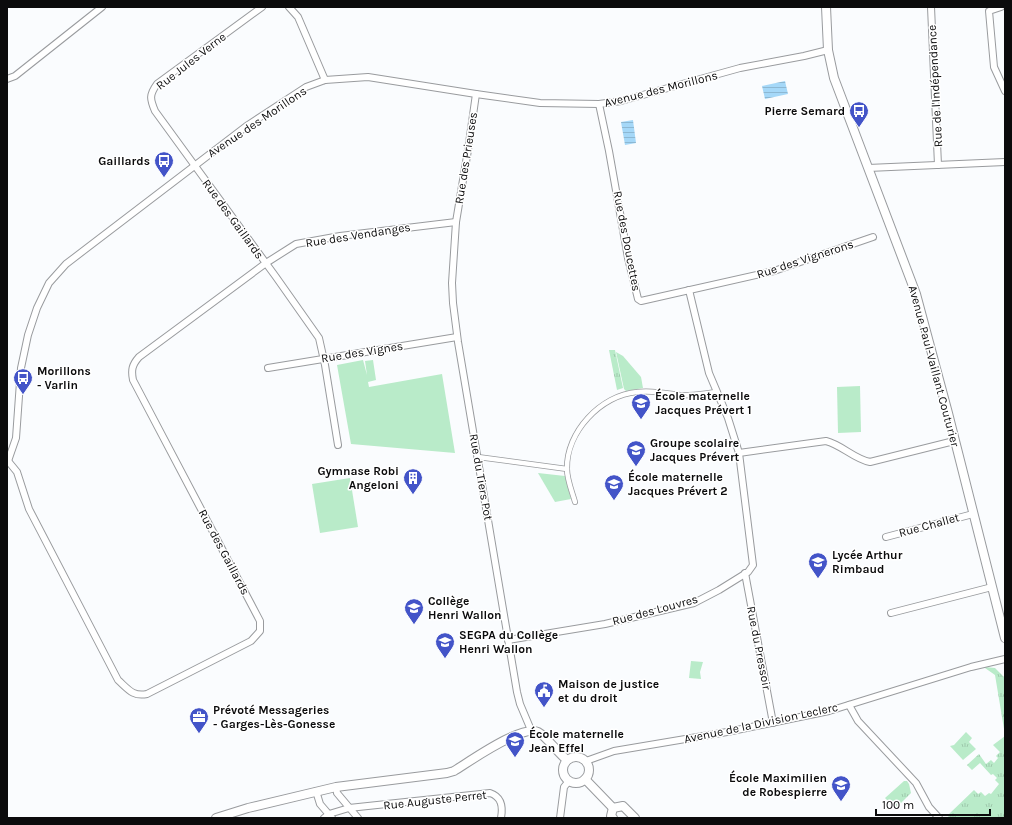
<svg xmlns="http://www.w3.org/2000/svg" width="1012" height="825" font-family="Karla,sans-serif">
<style>
.grass{fill:url(#grass-tufts)}
.green{fill:#b9ebc9}
.water{fill:url(#water-rules)}
.lines{fill:none;stroke-linecap:round;stroke-linejoin:round}
.pedestrian-casing{stroke:#999b9e;stroke-width:6}
.minor-casing{stroke:#999b9e;stroke-width:8}
.tertiary-casing{stroke:#999b9e;stroke-width:10}
.pedestrian{stroke:#fff;stroke-width:4.5}
.minor{stroke:#fff;stroke-width:6}
.tertiary{stroke:#fff;stroke-width:8}
.labels{text-anchor:middle;stroke-width:3;stroke-linejoin:round;paint-order:stroke}
.street-label{font-size:12px;fill:#0b0b0c;stroke:#fff}
.poi-label{font-size:12px;font-weight:bold;fill:#0b0b0c;stroke:#fff;text-anchor:start}
</style>
<defs>
<pattern id="grass-tufts" width="24" height="20" patternUnits="userSpaceOnUse"><rect width="24" height="20" fill="#b9ebc9"/><path d="M3 7l-1-3M5 7V3M7 7l1-3M15 17l-1-3M17 17v-4M19 17l1-3" fill="none" stroke="#9ec8ab"/></pattern>
<pattern id="water-rules" width="6" height="5" patternUnits="userSpaceOnUse"><rect width="6" height="5" fill="#a5d8f8"/><path d="M0 2.5h6" fill="none" stroke="#8db8d3"/></pattern>
</defs>
<rect width="100%" height="100%" fill="#fafcfe"/>
<g class="grass">
<polygon points="609,350 615,350 623,388 617,390"/>
<polygon points="985,667 995,668 1005,678 1005,735 995,675 985,668"/>
<polygon points="966,732 972,738 969,742 976,749 963,760 950,746 954,745"/>
<polygon points="1005,736 1005,818 948,818 949,814 974,790 978,794 981,792 985,796 989,793 991,794 999,784 995,780 997,778 993,774 991,775 980,763 972,770 967,765 979,754 986,764 991,760 994,763 998,758 996,756 1000,752 993,745"/>
<polygon points="904,781 907,781 909,784 911,793 895,809 885,798"/>
</g>
<g class="green">
<polygon points="616,352 623,356 641,377 643,388 626,391 624,389"/>
<polygon points="363,360 367,375 365,361 373,360 376,380 368,382 369,387 442,374 455,453 351,444 337,365"/>
<polygon points="860,386 861,432 838,433 837,387"/>
<polygon points="538,473 565,476 571,499 555,502"/>
<polygon points="350,478 358,527 320,533 312,484"/>
<polygon points="691,661 703,662 700,672 701,679 689,678"/>
</g>
<g class="water">
<polygon points="785,81 788,94 765,99 762,86"/>
<polygon points="633,120 636,143 625,145 621,122"/>
</g>
<g class="lines">
<defs>
<g id="pedestrian">
<polyline points="478,457 567,469"/>
<path d="M575,502c-3,-11 -8,-22 -8,-33 -1,-37 34,-74 70,-77 15,-2 29,1 43,3 12,1 25,-2 37,-3"/>
</g>
<g id="minor">
<path d="M262,7l-105,77c-8,11 -7,15 -2,27l121,166 43,61 6,27 13,80"/>
<polyline points="289,7 298,17 325,80"/>
<polyline points="931,7 938,165"/>
<polyline points="1001,7 989,11 994,67 1005,91"/>
<polyline points="7,79 15,76 102,7"/>
<polyline points="476,94 468,150 456,222 452,283 453,303 458,342 517,692 520,704 531,730"/>
<polyline points="599,104 609,151 628,258 638,299 641,301 774,271 873,237"/>
<polyline points="868,168 1005,162"/>
<polyline points="268,368 457,337"/>
<path d="M739,453l87,-12c16,4 28,18 44,21l84,-21"/>
<path d="M8,461l9,11 12,37 89,171c10,9 15,17 29,14l104,-53 9,-10v-10l-127,-241c-2,-10 -1,-15 6,-23l127,-94 30,-19 44,-8 116,-14"/>
<polyline points="8,461 16,438 21,368 28,335 37,308 49,283 66,264 248,125 306,87 325,80 368,77 476,94 540,103 599,104 621,101 740,68 804,56 828,50"/>
<polyline points="886,537 973,514"/>
<polyline points="745,573 773,723"/>
<polyline points="891,613 992,587"/>
<polyline points="508,640 605,624 694,603 719,590 748,572 753,565 739,453 728,418 709,373 689,290"/>
<polyline points="849,705 858,721 916,783 929,807 939,818"/>
<polyline points="586,761 614,751 727,732 829,711 971,667 1005,659"/>
<polyline points="336,787 337,793 358,818"/>
<polyline points="316,791 320,804 332,818"/>
<path d="M324,818l5,-4 20,-6 141,-15c12,4 13,14 11,25"/>
<polyline points="560,818 564,787 569,781"/>
</g>
<g id="tertiary">
<polyline points="826,7 828,50 834,78 916,294 948,413 1005,638"/>
<circle cx="576" cy="770" r="13"/>
<polyline points="585,779 613,808"/>
<polyline points="613,808 623,806 635,818"/>
<path d="M216,818l32,-10 88,-21 111,-14 7,-2c15,-9 68,-47 84,-39 8,4 21,22 29,28"/>
<polyline points="613,818 611,816 613,808"/>
</g>
</defs>
<use href="#pedestrian" class="pedestrian-casing"/>
<use href="#minor" class="minor-casing"/>
<use href="#tertiary" class="tertiary-casing"/>
<use href="#pedestrian" class="pedestrian"/>
<use href="#minor" class="minor"/>
<use href="#tertiary" class="tertiary"/>
</g>
<defs>
<symbol id="bus-pin" viewBox="-11 -11 22 30"><path d="M0 17L-7.5 6A9.5 9.5 0 1 1 7.5 6Z" fill="#4354c8" stroke="#fff"/><path d="M-5-6H5V4H4V6H2V4H-2V6H-4V4H-5ZM-3.5-4V0h7V-4ZM-3.5 1.2v1.5H-2V1.2ZM2 1.2v1.5H3.5V1.2Z" fill="#fff"/></symbol>
<symbol id="school-pin" viewBox="-11 -11 22 30"><path d="M0 17L-7.5 6A9.5 9.5 0 1 1 7.5 6Z" fill="#4354c8" stroke="#fff"/><path d="M0-5L7-2L0 1L-7-2ZM-4 1L0 2.5L4 1V4Q0 6-4 4Z" fill="#fff"/></symbol>
<symbol id="building-pin" viewBox="-11 -11 22 30"><path d="M0 17L-7.5 6A9.5 9.5 0 1 1 7.5 6Z" fill="#4354c8" stroke="#fff"/><path d="M-4-6H4V6H1V3H-1V6H-4ZM-2.5-4.3h1.7v1.8h-1.7ZM.8-4.3h1.7v1.8H.8ZM-2.5-1h1.7V.8h-1.7ZM.8-1h1.7V.8H.8Z" fill="#fff"/></symbol>
<symbol id="civic-pin" viewBox="-11 -11 22 30"><path d="M0 17L-7.5 6A9.5 9.5 0 1 1 7.5 6Z" fill="#4354c8" stroke="#fff"/><path d="M-.6-6.5H3V-4.5H.6V-3L4-1V1h2V6H-6V1h2V-1L-.6-3ZM-1.2 2.5V6h2.4V2.5Z" fill="#fff"/></symbol>
<symbol id="office-pin" viewBox="-11 -11 22 30"><path d="M0 17L-7.5 6A9.5 9.5 0 1 1 7.5 6Z" fill="#4354c8" stroke="#fff"/><path d="M-6-3h4V-5.5h4V-3h4V5H-6ZM-1-4.5V-3h2v-1.5ZM-6 0V1H6V0Z" fill="#fff"/></symbol>
</defs>
<g fill-rule="evenodd">
<use href="#bus-pin" x="848" y="100" width="22" height="30"/>
<use href="#bus-pin" x="153" y="150" width="22" height="30"/>
<use href="#bus-pin" x="12" y="367" width="22" height="30"/>
<use href="#school-pin" x="630" y="392" width="22" height="30"/>
<use href="#school-pin" x="625" y="439" width="22" height="30"/>
<use href="#building-pin" x="402" y="467" width="22" height="30"/>
<use href="#school-pin" x="603" y="473" width="22" height="30"/>
<use href="#school-pin" x="807" y="551" width="22" height="30"/>
<use href="#school-pin" x="403" y="597" width="22" height="30"/>
<use href="#school-pin" x="434" y="631" width="22" height="30"/>
<use href="#civic-pin" x="533" y="680" width="22" height="30"/>
<use href="#office-pin" x="188" y="706" width="22" height="30"/>
<use href="#school-pin" x="504" y="730" width="22" height="30"/>
<use href="#school-pin" x="830" y="774" width="22" height="30"/>
</g>
<g class="labels">
<g class="street-label">
<text transform="translate(191 61) rotate(-38)" y="4">Rue Jules Verne</text>
<text transform="translate(935 86) rotate(-93)" y="4">Rue de l'Indépendance</text>
<text transform="translate(661 89) rotate(-14)" y="4">Avenue des Morillons</text>
<text transform="translate(257 122) rotate(-34)" y="4">Avenue des Morillons</text>
<text transform="translate(466 158) rotate(-81)" y="4">Rue des Prieuses</text>
<text transform="translate(233 219) rotate(54)" y="4">Rue des Gaillards</text>
<text transform="translate(358 235) rotate(-9)" y="4">Rue des Vendanges</text>
<text transform="translate(627 241) rotate(79)" y="4">Rue des Doucettes</text>
<text transform="translate(805 259) rotate(-18)" y="4">Rue des Vignerons</text>
<text transform="translate(362 352) rotate(-9)" y="4">Rue des Vignes</text>
<text transform="translate(934 366) rotate(75)" y="4">Avenue Paul-Vaillant Couturier</text>
<text transform="translate(481 477) rotate(80)" y="4">Rue du Tiers Pot</text>
<text transform="translate(929 525) rotate(-15)" y="4">Rue Challet</text>
<text transform="translate(224 552) rotate(62)" y="4">Rue des Gaillards</text>
<text transform="translate(655 610) rotate(-15)" y="4">Rue des Louvres</text>
<text transform="translate(759 648) rotate(79)" y="4">Rue du Pressoir</text>
<text transform="translate(761 723) rotate(-12)" y="4">Avenue de la Division Leclerc</text>
<text transform="translate(435 800) rotate(-6)" y="4">Rue Auguste Perret</text>
</g>
<g class="poi-label">
<text x="845" y="115" text-anchor="end">Pierre Semard</text>
<text x="150" y="165" text-anchor="end">Gaillards</text>
<text x="37" y="375">Morillons<tspan x="37" dy="14">- Varlin</tspan></text>
<text x="655" y="400">École maternelle<tspan x="655" dy="14">Jacques Prévert 1</tspan></text>
<text x="650" y="447">Groupe scolaire<tspan x="650" dy="14">Jacques Prévert</tspan></text>
<text x="399" y="475" text-anchor="end">Gymnase Robi<tspan x="399" dy="14">Angeloni</tspan></text>
<text x="628" y="481">École maternelle<tspan x="628" dy="14">Jacques Prévert 2</tspan></text>
<text x="832" y="559">Lycée Arthur<tspan x="832" dy="14">Rimbaud</tspan></text>
<text x="428" y="605">Collège<tspan x="428" dy="14">Henri Wallon</tspan></text>
<text x="459" y="639">SEGPA du Collège<tspan x="459" dy="14">Henri Wallon</tspan></text>
<text x="558" y="688">Maison de justice<tspan x="558" dy="14">et du droit</tspan></text>
<text x="213" y="714">Prévoté Messageries<tspan x="213" dy="14">- Garges-Lès-Gonesse</tspan></text>
<text x="529" y="738">École maternelle<tspan x="529" dy="14">Jean Effel</tspan></text>
<text x="827" y="782" text-anchor="end">École Maximilien<tspan x="827" dy="14">de Robespierre</tspan></text>
</g>
</g>
<rect width="1012" height="825" fill="none" stroke="#0b0b0c" stroke-width="16"/>
<path d="M876 809v6h114v-6" fill="none" stroke="#0b0b0c" stroke-width="2"/>
<text x="882" y="809" font-size="12" fill="#0b0b0c" stroke="#ffffff" stroke-width="3" paint-order="stroke">100 m</text>
</svg>
